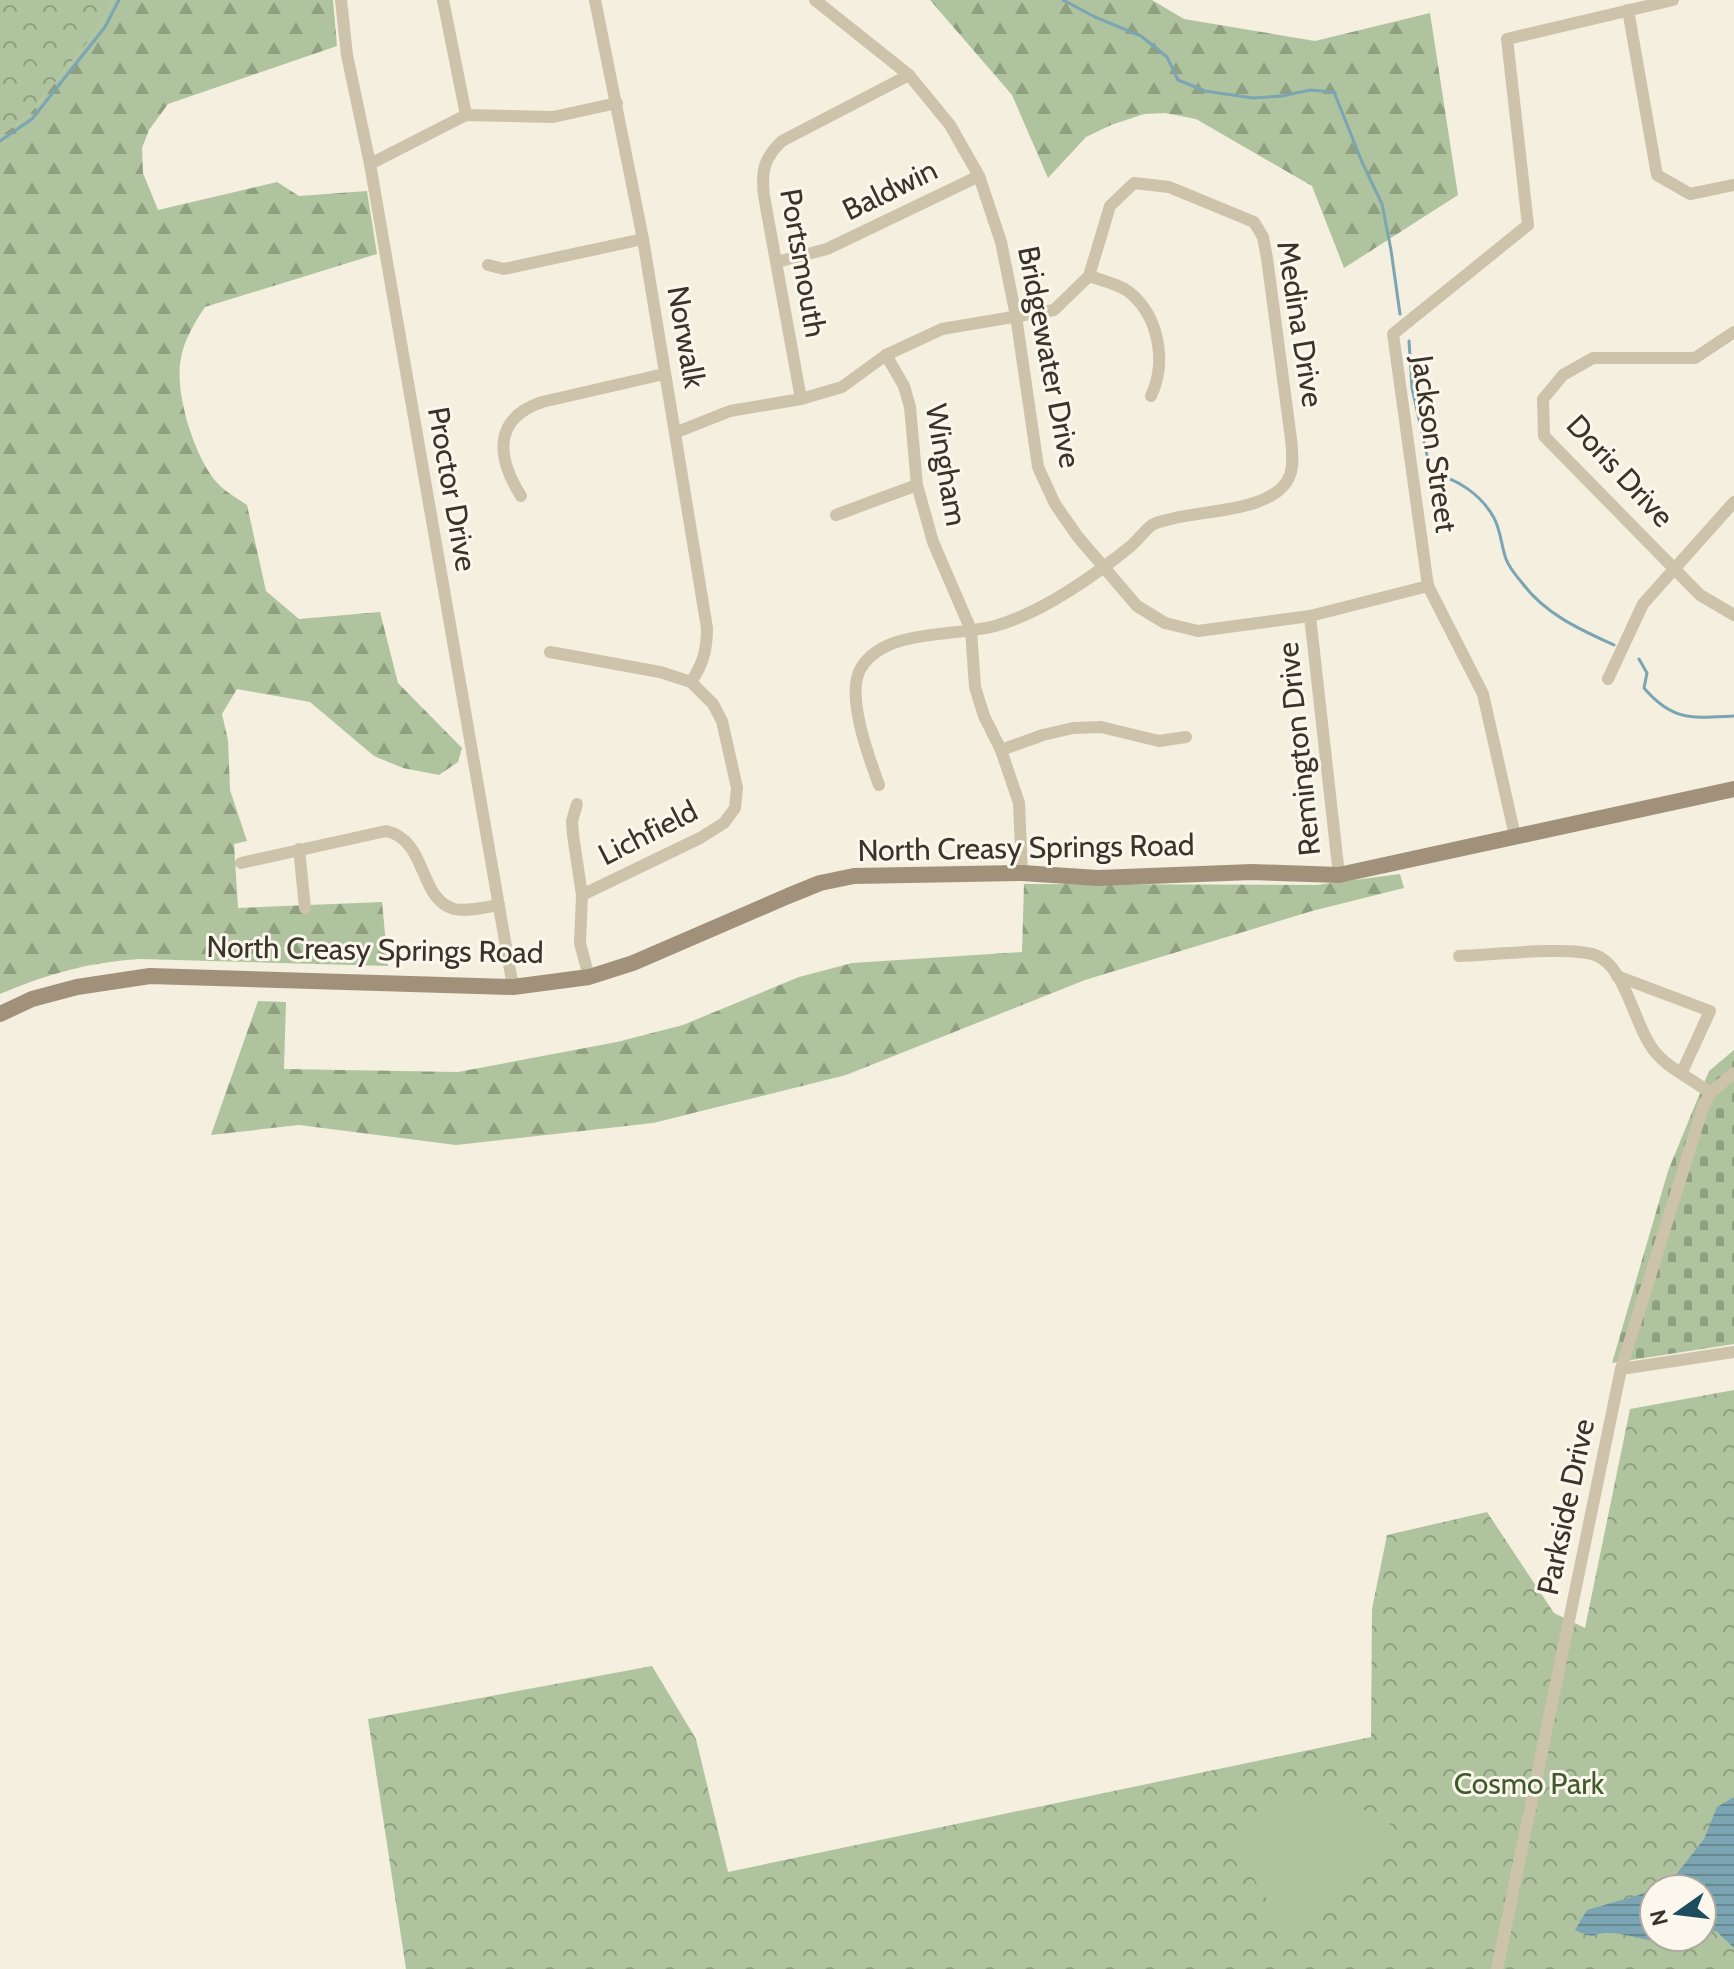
<svg xmlns="http://www.w3.org/2000/svg" width="1734" height="1969" font-family="Cabin,sans-serif">
<style>
.forest{fill:url(#forest-firs)}
.cemetery{fill:url(#cemetery-stones)}
.park{fill:url(#park-crowns);fill-rule:evenodd}
.garden{fill:#afc49e}
.water{fill:url(#water-rules)}
.lines{fill:none;stroke-linecap:round;stroke-linejoin:round}
.stream{stroke:#7ca5b3;stroke-width:3}
.street{stroke:#cdc2aa;stroke-width:12}
.secondary{stroke:#a1917b;stroke-width:16}
.labels{text-anchor:middle;stroke-width:6;stroke-linejoin:round;paint-order:stroke}
.street-label{font-size:30px;fill:#3a332a;stroke:#fbf7ec}
.park-label{font-size:30px;fill:#3f5a2c;stroke:#fbf7ec}
</style>
<defs>
<pattern id="forest-firs" width="22" height="20" patternUnits="userSpaceOnUse" patternTransform="scale(2)"><rect width="22" height="20" fill="#afc49e"/><path d="M5 1l3.5 6h-7zM16 11l3.5 6h-7z" fill="#8fa081"/></pattern>
<pattern id="cemetery-stones" width="16" height="16" patternUnits="userSpaceOnUse" patternTransform="scale(2)"><rect width="16" height="16" fill="#afc49e"/><path d="M2 7V4a2 2 0 0 1 4 0v3zM10 15v-3a2 2 0 0 1 4 0v3z" fill="#8fa081"/></pattern>
<pattern id="park-crowns" width="20" height="18" patternUnits="userSpaceOnUse" patternTransform="scale(2)"><rect width="20" height="18" fill="#afc49e"/><path d="M2 6a3 3 0 1 1 6 0M12 15a3 3 0 1 1 6 0" fill="none" stroke="#8fa081"/></pattern>
<pattern id="water-rules" width="6" height="5" patternUnits="userSpaceOnUse" patternTransform="scale(2)"><rect width="6" height="5" fill="#7ca5b3"/><path d="M0 2.5h6" fill="none" stroke="#678792"/></pattern>
</defs>
<rect width="100%" height="100%" fill="#f4efdf"/>
<g class="forest">
<path d="M113,0h220l4,46 -169,58 -19,26 -7,18 1,25 15,37 119,-28 22,14 68,-5 10,63 -172,53c-10,15 -21,33 -24,51 -7,33 12,93 32,120 9,12 22,19 34,27l19,86 33,28 81,-7 18,71 64,65 -4,14 -19,13 -36,-7 -29,-12 -64,-54 -73,-13 -15,25 6,26 2,50 17,51 -13,3 4,64 144,-6 6,64 -248,-7c-50,3 -94,15 -140,35v-858l28,-20 70,-87z"/>
<polygon points="930,0 1152,0 1184,19 1315,41 1430,13 1458,195 1344,268 1312,186 1196,119 1165,113 1144,114 1111,125 1086,137 1048,178 1012,95"/>
<polygon points="1400,874 1404,888 1312,911 1085,980 846,1075 653,1123 456,1145 299,1125 211,1135 258,1001 286,1002 284,1069 458,1072 617,1042 683,1025 799,977 852,963 1022,952 1024,884 1317,885"/>
</g>
<polygon class="cemetery" points="1734,1050 1734,1344 1612,1363 1668,1171 1709,1071"/>
<g class="park">
<polygon points="0,0 113,0 98,29 28,116 0,136"/>
<path d="M1734,1390v579h-1328l-38,-250 284,-53 44,73 32,133 643,-135 1,-128 15,-74 100,-23 67,101 31,15 45,-219zM1654,1889h48v48h-48z"/>
</g>
<path class="garden" d="M1290,1802l67,5 32,14 4,14 -8,8 -5,18 -8,4 -31,33 -41,32h-13l-43,-67 -8,-20c15,-33 19,-35 54,-41z"/>
<path class="water" d="M1734,1797v151l-18,-17 -14,1v-43h-48v48h30c-24,12 -48,-3 -74,-4 -19,-1 -12,8 -35,-3l12,-20 52,-15 32,-14 33,-42 13,-32z"/>
<g class="lines">
<g class="stream">
<polyline points="1063,0 1095,17 1141,36 1167,57 1178,80 1205,91 1253,98 1282,96 1310,90 1334,92 1362,162 1382,204 1391,250 1400,314"/>
<polyline points="0,141 32,119 105,27 119,0"/>
<path d="M1409,341l3,47 19,85c25,5 50,21 63,45 7,13 7,27 12,41 3,8 11,18 17,25 22,30 58,46 91,61"/>
<path d="M1639,659l8,14 -3,15c29,34 49,30 90,28"/>
</g>
<g class="street">
<polyline points="341,0 347,55 370,164 513,987"/>
<polyline points="443,0 466,115"/>
<path d="M595,0l48,239 64,389c0,22 -4,36 -16,54"/>
<polyline points="815,0 909,75 950,125 979,176 1001,242 1016,316 1038,467 1055,504 1078,537 1137,606 1165,623 1198,631 1310,616 1428,586"/>
<polyline points="1628,10 1657,175 1690,194 1734,185"/>
<polyline points="370,164 466,115 553,117 617,103"/>
<polyline points="777,262 827,249 979,176"/>
<polyline points="488,265 504,269 643,239"/>
<path d="M1089,276c12,4 30,8 40,16 30,24 38,70 22,104"/>
<polyline points="1734,332 1695,358 1593,358 1563,375 1543,399 1544,436 1700,595 1734,615"/>
<polyline points="886,355 904,386 910,407 917,485 933,542 971,630 975,687 984,716 1001,750 1019,803 1022,873"/>
<path d="M801,399l-37,-203c-3,-25 0,-38 18,-55l127,-66"/>
<path d="M677,432l53,-21 71,-12 41,-12 44,-32 56,-26 112,-19 35,-34 21,-70 24,-23 35,4 85,35 9,15 4,21 24,181c1,12 3,25 -1,36 -13,36 -83,35 -115,43 -7,2 -17,3 -23,7 -8,6 -14,15 -21,21 -37,30 -90,67 -136,80 -40,11 -110,2 -134,42 -16,26 8,90 18,117"/>
<path d="M521,496c-24,-38 -29,-77 21,-94l122,-28"/>
<polyline points="836,515 917,485"/>
<polyline points="1310,616 1339,875"/>
<polyline points="550,652 660,672 691,682 713,704 722,721 737,788 735,808 724,823 700,838 582,895"/>
<polyline points="1608,679 1643,604 1734,502"/>
<polyline points="1001,750 1043,735 1073,728 1101,727 1159,741 1186,737"/>
<polyline points="577,804 572,821 573,835 582,895 580,943 589,977"/>
<polyline points="1515,836 1483,694 1428,586 1393,334 1528,225 1507,39 1673,0"/>
<polyline points="299,849 305,908"/>
<path d="M241,863l145,-32c42,9 32,68 68,78 14,3 32,-2 45,-4"/>
<path d="M1459,956c31,-1 110,-10 136,-1 31,10 39,73 61,98 13,16 38,27 54,40"/>
<polyline points="1617,976 1710,1011 1682,1072"/>
<polyline points="1621,1369 1734,1352"/>
<polyline points="1497,1969 1621,1369 1703,1107 1710,1093 1734,1073"/>
</g>
<polyline class="secondary" points="0,1014 32,999 77,987 150,976 513,987 589,977 633,963 788,896 820,883 854,876 1022,873 1098,878 1252,872 1339,875 1734,789"/>
</g>
<g class="labels">
<g class="street-label">
<text transform="translate(890 190) rotate(-26)" y="10">Baldwin</text>
<text transform="translate(803 263) rotate(80)" y="10">Portsmouth</text>
<text transform="translate(1300 324) rotate(81)" y="10">Medina Drive</text>
<text transform="translate(686 337) rotate(80)" y="10">Norwalk</text>
<text transform="translate(1049 357) rotate(79)" y="10">Bridgewater Drive</text>
<text transform="translate(1434 444) rotate(82)" y="10">Jackson Street</text>
<text transform="translate(946 465) rotate(80)" y="10">Wingham</text>
<text transform="translate(1620 471) rotate(47)" y="10">Doris Drive</text>
<text transform="translate(452 489) rotate(80)" y="10">Proctor Drive</text>
<text transform="translate(1299 749) rotate(-96)" y="10">Remington Drive</text>
<text transform="translate(648 833) rotate(-27)" y="10">Lichfield</text>
<text transform="translate(1026 848) rotate(-1)" y="10">North Creasy Springs Road</text>
<text transform="translate(375 950) rotate(1)" y="10">North Creasy Springs Road</text>
<text transform="translate(1566 1507) rotate(-78)" y="10">Parkside Drive</text>
</g>
<g class="park-label">
<text x="1529" y="1794">Cosmo Park</text>
</g>
</g>
<g transform="translate(1678 1913) rotate(256)"><circle r="38" fill="#fbf7ec" stroke="#aea99e" stroke-width="2"/>
<path d="M0-6L14 30L0 20L-14 30Z" fill="#1d4c5f"/>
<text y="-12" font-size="22" font-weight="bold" text-anchor="middle" fill="#3a332a">N</text>
</g>
</svg>
